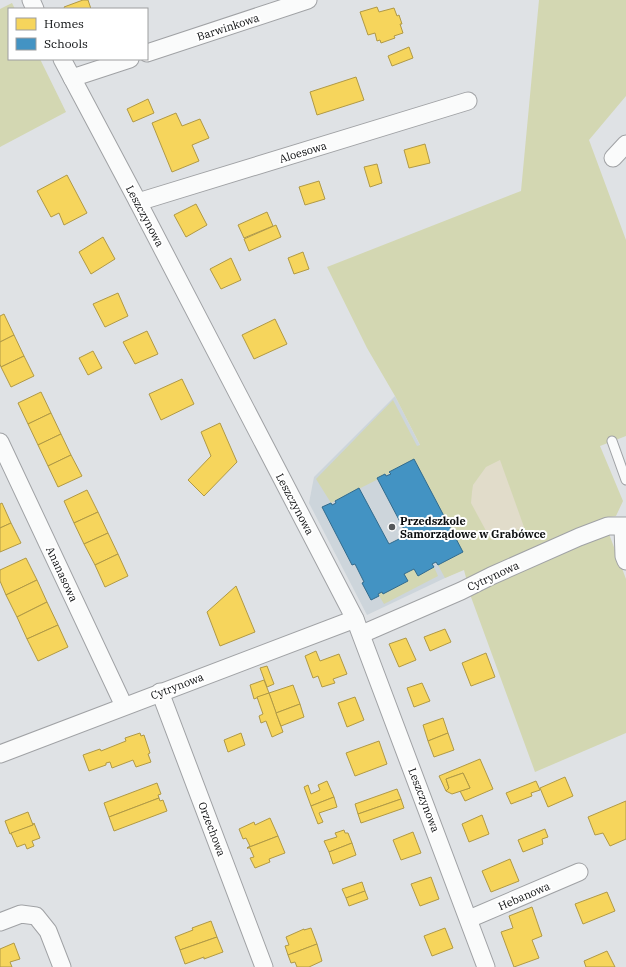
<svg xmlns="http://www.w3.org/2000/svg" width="626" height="967" font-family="'IBM Plex Serif',serif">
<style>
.built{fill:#cdd5db}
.green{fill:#d3d7b2}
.sand{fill:#e1dcca}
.homes{fill:#f6d55c;stroke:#b09945}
.schools{fill:#4393c3;stroke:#326b8d}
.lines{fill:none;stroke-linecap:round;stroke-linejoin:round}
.lane-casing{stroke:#a0a2a5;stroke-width:11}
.street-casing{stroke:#a0a2a5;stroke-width:19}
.lane{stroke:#fafbfb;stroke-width:9}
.street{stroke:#fafbfb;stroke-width:17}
.poi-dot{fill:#55585a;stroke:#fff;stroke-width:1.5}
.labels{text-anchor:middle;stroke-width:4;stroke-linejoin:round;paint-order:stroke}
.street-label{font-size:11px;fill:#0b0d0f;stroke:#fff}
.poi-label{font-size:11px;font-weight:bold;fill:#0b0d0f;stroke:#fff;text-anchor:start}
</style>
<rect width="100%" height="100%" fill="#dfe2e5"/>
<polygon class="built" points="395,396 478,560 464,569 367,615 309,503 314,477"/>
<g class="green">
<polygon points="539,0 626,0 626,96 589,140 626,240 626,436 600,446 623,501 616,516 603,518 626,579 626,733 535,772 471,597 464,570 445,578 438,565 462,552 414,461 331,503 316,479 393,400 417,446 420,445 395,396 367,348 327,267 521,191"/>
<polygon points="12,3 15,9 9,9 9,59 40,59 66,112 0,147 0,9"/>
<polygon points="434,567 438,576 384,604 378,594 408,581 404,574 414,569 418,576"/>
</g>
<polygon class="sand" points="500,460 524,527 491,540 471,503 472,492 473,485 486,467"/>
<g class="homes">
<polygon points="83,0 88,0 91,9 65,9 64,7"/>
<polygon points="377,7 379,12 394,8 397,16 399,15 402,24 400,24 403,33 394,36 395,38 381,43 380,40 377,41 375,33 368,35 360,12"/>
<polygon points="409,47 413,58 392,66 388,56"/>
<polygon points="356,77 364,100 317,115 310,92"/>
<polygon points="148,99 154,113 133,122 127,109"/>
<polygon points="176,113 182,126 200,119 209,138 192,145 199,161 172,172 152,123"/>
<polygon points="425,144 430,163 409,168 404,150"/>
<polygon points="377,164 382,183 370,187 364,167"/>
<polygon points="67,175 87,213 64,225 59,213 51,217 37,191"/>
<polygon points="319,181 325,199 305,205 299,187"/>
<polygon points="196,204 207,225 186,237 174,215"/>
<polygon points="267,212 273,226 244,238 238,225"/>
<polygon points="276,225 281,237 249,251 244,239"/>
<polygon points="103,237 115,259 91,274 79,252"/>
<polygon points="303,252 309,269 294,274 288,258"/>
<polygon points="231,258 241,280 221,289 210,269"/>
<polygon points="118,293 128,316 105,327 93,304"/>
<polygon points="4,314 14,335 0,342 0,316"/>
<polygon points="275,319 287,344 254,359 242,335"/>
<polygon points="147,331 158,354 135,364 123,342"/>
<polygon points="14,335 24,356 1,367 0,364 0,342"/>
<polygon points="93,351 102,368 88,375 79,358"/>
<polygon points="24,356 34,376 11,387 1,367"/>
<polygon points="182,379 194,404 161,420 149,394"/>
<polygon points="41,392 51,413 28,424 18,403"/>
<polygon points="51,413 61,434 38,445 28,424"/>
<polygon points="220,423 237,462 204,496 188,480 211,456 201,432"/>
<polygon points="61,434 71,455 48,466 38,445"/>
<polygon points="71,455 82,476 58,487 48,466"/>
<polygon points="87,490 98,512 74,523 64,501"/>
<polygon points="2,503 11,523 0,528 0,504"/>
<polygon points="98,512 108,533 84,544 74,523"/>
<polygon points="11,523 21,543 0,552 0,528"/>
<polygon points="108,533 118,554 95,565 84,544"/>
<polygon points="118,554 128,576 105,587 95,565"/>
<polygon points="26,558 37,580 6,595 0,581 0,570"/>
<polygon points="37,580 47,602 17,617 6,595"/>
<polygon points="236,586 255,632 220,646 207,612"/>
<polygon points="47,602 58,625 27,639 17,617"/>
<polygon points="58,625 68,647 38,661 27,639"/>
<polygon points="445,629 451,642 430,651 424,637"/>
<polygon points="406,638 416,660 399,667 389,644"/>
<polygon points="316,651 320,661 339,654 347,674 333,679 335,683 322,687 318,676 313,678 305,656"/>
<polygon points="486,653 495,677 471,686 462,663"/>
<polygon points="267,666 274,684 267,687 260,668"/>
<polygon points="264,680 269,693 254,699 250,685"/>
<polygon points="422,683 430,701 414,707 407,688"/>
<polygon points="293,685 300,704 276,713 269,693"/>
<polygon points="269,693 283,732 272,737 266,721 261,723 259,716 263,714 257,697"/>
<polygon points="355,697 364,720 347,727 338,703"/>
<polygon points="300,704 304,717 281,726 276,713"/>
<polygon points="443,718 448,733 428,741 423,725"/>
<polygon points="140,733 141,736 144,735 150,753 148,754 151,762 136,767 133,760 112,768 110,762 106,763 106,765 89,771 83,755 100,749 101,751 126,741 125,738"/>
<polygon points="241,733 245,745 228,752 224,740"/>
<polygon points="448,733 454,750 434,757 428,741"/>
<polygon points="379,741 387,764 355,776 346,753"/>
<polygon points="480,759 493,789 465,801 460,791 470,788 463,773 446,779 449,788 446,791 439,776"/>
<polygon points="463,773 470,788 452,794 446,791 449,788 446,779"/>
<polygon points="565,777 573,796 548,807 540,788"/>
<polygon points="327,781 334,797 311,806 304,787 308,785 311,794 320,790 318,785"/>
<polygon points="536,781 540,790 531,793 532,796 511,804 506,793"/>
<polygon points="157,783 161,794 158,795 159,798 109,817 104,803"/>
<polygon points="397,789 401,799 358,814 355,804"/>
<polygon points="334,797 337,807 319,813 323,822 318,824 311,806"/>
<polygon points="159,798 160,801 163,800 167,811 114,831 109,817"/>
<polygon points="401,799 404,808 361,823 358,814"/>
<polygon points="626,801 626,839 610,846 603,833 595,835 588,817"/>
<polygon points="28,812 33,825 10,834 5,821"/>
<polygon points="482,815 489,834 469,842 462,824"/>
<polygon points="270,818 278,836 247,848 250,846 246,838 243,839 239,829 254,822 255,825"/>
<polygon points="34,823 40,838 32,841 34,846 27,849 25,844 17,847 11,833 33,825"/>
<polygon points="545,829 548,837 542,839 543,844 523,852 518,840"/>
<polygon points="344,830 345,833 348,833 352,843 329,852 324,841 337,837 335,833"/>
<polygon points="413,832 421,853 401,860 393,840"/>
<polygon points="278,836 285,853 269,859 270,862 255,868 250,858 254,857 250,848 247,848"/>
<polygon points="352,843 356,855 333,864 329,852"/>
<polygon points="510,859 519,881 491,892 482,871"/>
<polygon points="431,877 439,899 420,906 411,884"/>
<polygon points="362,882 365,891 346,898 342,889"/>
<polygon points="365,891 368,899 349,906 346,898"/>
<polygon points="607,892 615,911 583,924 575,904"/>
<polygon points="532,907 542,936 532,940 539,958 514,967 501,932 513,928 509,916"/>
<polygon points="211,921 217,937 180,950 175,937 193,930 192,928"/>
<polygon points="311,928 317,944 288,955 285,946 289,945 286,937 304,929 304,930"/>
<polygon points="445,928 453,948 432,956 424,936"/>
<polygon points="217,937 223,952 204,959 204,957 185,964 180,950"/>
<polygon points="14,943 20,959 10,962 12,967 0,967 0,949"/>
<polygon points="317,944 322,961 309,967 297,967 295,962 291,963 288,955"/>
<polygon points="607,951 615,967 586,967 584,961"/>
</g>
<polygon class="schools" points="414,459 463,552 438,565 436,562 432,564 434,567 418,576 414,569 404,574 408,581 383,594 382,592 378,594 379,596 371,600 362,583 364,582 355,564 352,565 322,507 331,503 332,505 336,503 335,501 359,488 389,544 407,535 377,478 385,474 386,476 391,474 389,472"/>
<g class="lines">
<defs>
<polyline id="lane" points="612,441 626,480"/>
<g id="street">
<polyline points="31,0 35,9"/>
<polyline points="147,53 308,0"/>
<polyline points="62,59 138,202 355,619 486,967"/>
<polyline points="72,78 130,59"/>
<polyline points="613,158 626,144"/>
<polyline points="138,202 468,101"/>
<polyline points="0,442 124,706"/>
<polyline points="623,527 624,556 626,561"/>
<polyline points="362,634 461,591 491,576 579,537 608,526 626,526"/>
<polyline points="160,692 264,967"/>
<polyline points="0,754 355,619"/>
<polyline points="469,919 579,872"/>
<polyline points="0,922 21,914 36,916 48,931 62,967"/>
</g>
</defs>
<use href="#lane" class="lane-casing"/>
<use href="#street" class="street-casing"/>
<use href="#lane" class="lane"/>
<use href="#street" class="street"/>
</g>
<circle class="poi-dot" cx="392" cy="527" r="4"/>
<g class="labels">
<g class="street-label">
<text transform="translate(228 27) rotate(-18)" y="4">Barwinkowa</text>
<text transform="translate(303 152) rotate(-17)" y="4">Aloesowa</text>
<text transform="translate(145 216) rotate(62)" y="4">Leszczynowa</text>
<text transform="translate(295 504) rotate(62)" y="4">Leszczynowa</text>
<text transform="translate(62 574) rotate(65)" y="4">Ananasowa</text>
<text transform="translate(493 576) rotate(-25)" y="4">Cytrynowa</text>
<text transform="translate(177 686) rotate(-21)" y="4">Cytrynowa</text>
<text transform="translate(424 800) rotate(69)" y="4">Leszczynowa</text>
<text transform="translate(212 829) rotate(69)" y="4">Orzechowa</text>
<text transform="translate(524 896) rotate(-23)" y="4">Hebanowa</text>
</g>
<g class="poi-label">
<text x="400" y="525">Przedszkole<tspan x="400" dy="13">Samorządowe w Grabówce</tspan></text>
</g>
</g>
<rect x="8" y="8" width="140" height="52" fill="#ffffff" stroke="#9d9e9f"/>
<rect x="16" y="18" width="20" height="12" fill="#f6d55c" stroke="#9d9e9f"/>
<text x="44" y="28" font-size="12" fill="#0b0d0f">Homes</text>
<rect x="16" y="38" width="20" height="12" fill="#4393c3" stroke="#9d9e9f"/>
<text x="44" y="48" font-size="12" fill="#0b0d0f">Schools</text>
</svg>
